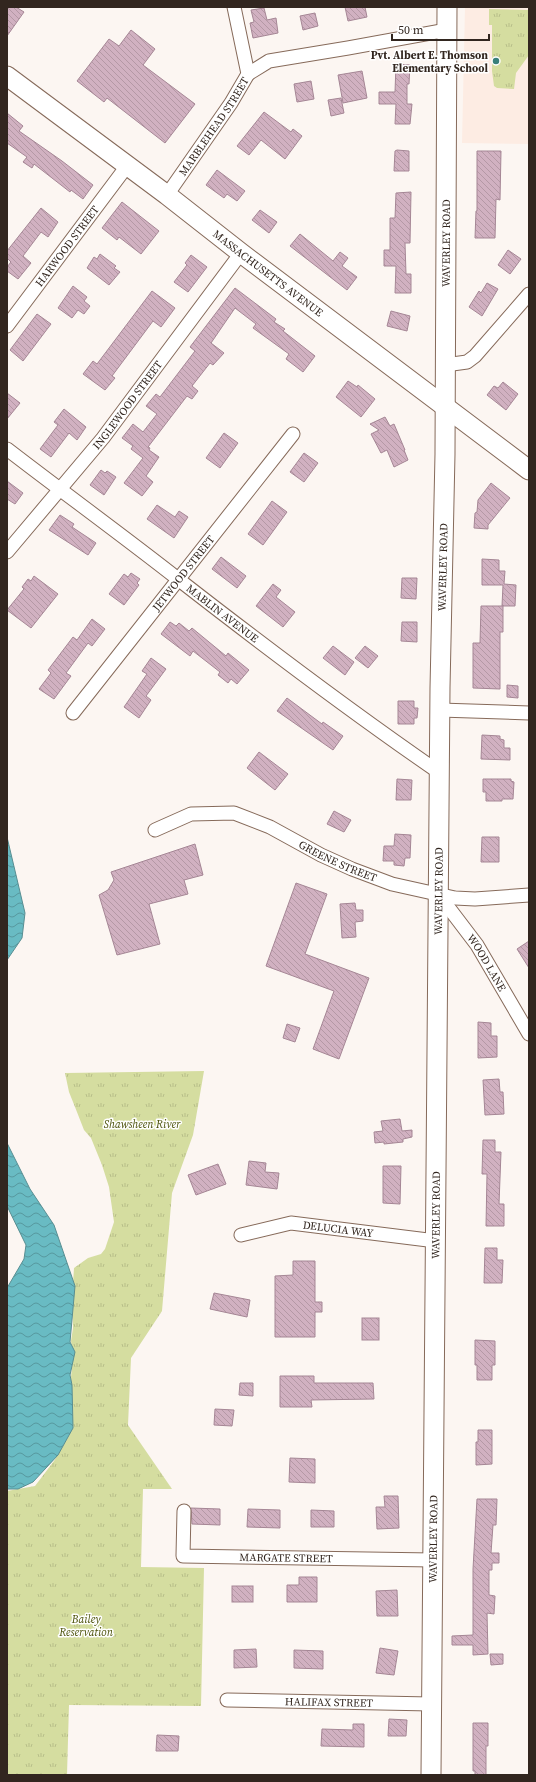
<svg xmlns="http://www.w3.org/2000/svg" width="536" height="1782" font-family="'Source Serif 4',serif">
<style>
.built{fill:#fdece3}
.grass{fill:url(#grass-tufts)}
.water{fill:url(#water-waves);stroke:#588e92}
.building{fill:url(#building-back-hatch);stroke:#a58695}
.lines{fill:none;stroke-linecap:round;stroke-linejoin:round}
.street-casing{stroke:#866a5a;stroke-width:15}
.secondary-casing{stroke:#866a5a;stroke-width:21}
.street{stroke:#fff;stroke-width:13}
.secondary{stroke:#fff;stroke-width:19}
.poi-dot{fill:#387f7a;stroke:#fff;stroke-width:1.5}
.labels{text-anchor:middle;stroke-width:3;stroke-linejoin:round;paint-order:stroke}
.poi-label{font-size:11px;font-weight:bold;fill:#32261f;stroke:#fff;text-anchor:end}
.street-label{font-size:11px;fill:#32261f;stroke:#fff}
.park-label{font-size:11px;font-style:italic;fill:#4a5007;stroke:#fff}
</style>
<defs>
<pattern id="grass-tufts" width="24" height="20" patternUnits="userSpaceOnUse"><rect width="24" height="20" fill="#d5dda0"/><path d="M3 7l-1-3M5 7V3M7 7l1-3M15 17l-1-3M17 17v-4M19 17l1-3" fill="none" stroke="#b7be89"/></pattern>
<pattern id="water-waves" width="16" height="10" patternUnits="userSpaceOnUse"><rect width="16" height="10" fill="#69bbc3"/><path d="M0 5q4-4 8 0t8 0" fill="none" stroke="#57989e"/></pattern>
<pattern id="building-back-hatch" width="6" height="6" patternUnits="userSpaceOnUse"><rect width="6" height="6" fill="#d1b1c1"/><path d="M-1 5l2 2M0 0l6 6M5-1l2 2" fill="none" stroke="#b498a5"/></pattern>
</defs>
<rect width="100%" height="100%" fill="#fcf6f2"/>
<polygon class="built" points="465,7 529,7 529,144 462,143"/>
<g class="grass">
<polygon points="489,9 529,10 529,55 516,73 514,89 497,88 494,86 492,71 492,25 489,25"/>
<polygon points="204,1071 193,1135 172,1193 162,1311 131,1358 128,1425 172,1489 143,1489 141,1567 204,1568 201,1706 69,1705 67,1775 7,1775 7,1491 35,1486 54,1461 70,1434 73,1410 70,1386 73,1358 71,1341 73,1328 72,1299 74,1268 88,1258 101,1254 105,1249 114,1222 109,1187 102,1165 91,1138 84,1130 75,1107 69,1092 65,1073"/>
</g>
<g class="water">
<polygon points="7,837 25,913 22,938 7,960"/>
<polygon points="7,1143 30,1189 54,1225 75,1286 70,1342 75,1352 70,1375 72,1385 73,1428 58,1455 33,1482 18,1489 7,1489 7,1288 24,1259 26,1245 7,1206"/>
</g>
<g class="building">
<polygon points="7,7 16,7 24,12 7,36"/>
<polygon points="345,7 365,7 367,17 348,21"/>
<polygon points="264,8 267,20 276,18 278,33 253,38 250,23 254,22 251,10"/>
<polygon points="315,13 318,26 303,30 300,16"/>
<polygon points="131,30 155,49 143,65 195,104 165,143 107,98 104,102 77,81 109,39 119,46"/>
<polygon points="396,64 410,65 409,84 407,84 407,104 412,104 410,124 395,124 396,104 379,104 379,92 395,92"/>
<polygon points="362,71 367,98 343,103 338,75"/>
<polygon points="311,81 314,99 297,102 294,84"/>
<polygon points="341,98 344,113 331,116 328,100"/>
<polygon points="264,112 291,132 293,129 302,136 285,159 261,140 249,155 237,146"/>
<polygon points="7,113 23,126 19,131 62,161 93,185 83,199 71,190 70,192 34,164 32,168 23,162 27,157 7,143"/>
<polygon points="397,150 409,151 409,171 394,171 395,151"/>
<polygon points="477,151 501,151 500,200 496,199 495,238 475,238 476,211 477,211"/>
<polygon points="217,170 245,191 237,201 227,194 224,198 206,185"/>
<polygon points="411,192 410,243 405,243 406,274 411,274 411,293 395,293 396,266 384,266 384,250 390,250 390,218 395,218 396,193"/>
<polygon points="122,202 159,231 141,254 119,237 117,240 102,228"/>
<polygon points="41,208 58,222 48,237 41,232 23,256 31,263 18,279 7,271 7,267 11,262 7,258 7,251"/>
<polygon points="260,210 277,222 269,233 252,220"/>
<polygon points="300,234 333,261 340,252 348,258 342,266 357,277 347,290 290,246"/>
<polygon points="508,250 521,259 510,274 498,265"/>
<polygon points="100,254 116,266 114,268 120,272 109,285 87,268 94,257 97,259"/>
<polygon points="191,255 207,267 188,292 174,282 187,265 185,263"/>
<polygon points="487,283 498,289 482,316 469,307 479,291 481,293"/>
<polygon points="73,286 87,297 84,301 90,306 84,314 78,310 72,318 58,308"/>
<polygon points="235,288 276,319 274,322 285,329 283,331 315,356 303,372 286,359 289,354 253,328 256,324 235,308 211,343 224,353 213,365 210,363 192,386 198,391 192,399 187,396 148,447 150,448 149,450 159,457 146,476 153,482 142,496 124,483 143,458 131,449 133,446 122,438 133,424 143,432 157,414 146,406 156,394 160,397 195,351 190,347"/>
<polygon points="152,291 175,308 161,327 153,321 112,376 115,378 105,390 83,374 93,361 97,364"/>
<polygon points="391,311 410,316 407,331 387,326"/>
<polygon points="37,314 51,324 23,361 10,350"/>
<polygon points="348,381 357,387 358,385 375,399 361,417 336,397"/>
<polygon points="503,382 518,394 506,410 487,395 494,386 498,388"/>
<polygon points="7,393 20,403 7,419"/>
<polygon points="64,409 86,427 77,440 69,433 51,457 40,449 58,425 54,422"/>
<polygon points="385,417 390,426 394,424 405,450 404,450 408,460 394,467 387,450 381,453 371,434 379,430 370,424"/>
<polygon points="224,433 238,443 220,468 206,458"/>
<polygon points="304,453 318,463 304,482 290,472"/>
<polygon points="101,470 105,473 107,471 116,477 104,495 90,485"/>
<polygon points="7,481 23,493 15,504 7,499"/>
<polygon points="491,483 510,498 488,525 488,529 474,528 475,513 477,512 478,500"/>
<polygon points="272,501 287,512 263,545 248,534"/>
<polygon points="157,505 175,517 179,511 188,517 174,538 147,519"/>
<polygon points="60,515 74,524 72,527 96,543 88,555 49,530"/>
<polygon points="221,557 246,576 237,588 212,569"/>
<polygon points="482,559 499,560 499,571 505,571 504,584 516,585 515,606 502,606 503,585 482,585"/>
<polygon points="131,573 140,579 137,583 139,585 124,605 109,594 124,574 128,577"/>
<polygon points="34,576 58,594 31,628 7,610 24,589 22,587 28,579 31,581"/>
<polygon points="402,578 417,578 416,599 401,598"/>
<polygon points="273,584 281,590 276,597 295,612 283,627 256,606"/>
<polygon points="481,606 503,606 503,632 500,632 500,689 473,688 473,643 480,643"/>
<polygon points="92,619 105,629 92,646 88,643 66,673 71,676 54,699 39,689 51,673 48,670 73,637 77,640"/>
<polygon points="170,622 176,626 179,623 189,631 192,628 226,656 228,653 249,670 237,684 231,679 228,683 218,675 220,672 193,651 190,656 161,634"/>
<polygon points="402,622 417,622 417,642 401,641"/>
<polygon points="333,646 354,662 345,675 323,658"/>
<polygon points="365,646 378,656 368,668 355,658"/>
<polygon points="151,658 166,669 146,696 151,700 139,718 124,707 147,674 142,671"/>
<polygon points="507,685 518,686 518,698 507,697"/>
<polygon points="287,698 322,724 323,722 343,736 333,750 277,711"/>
<polygon points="398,701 414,701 414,708 418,708 417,718 414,718 414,724 398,724"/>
<polygon points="482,735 500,736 500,739 504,740 504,748 510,748 510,760 481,759"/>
<polygon points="259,752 288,774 275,790 247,768"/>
<polygon points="397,779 412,780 411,800 396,800"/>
<polygon points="483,779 511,779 511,781 514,782 513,799 502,799 502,801 486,801 486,792 483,792"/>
<polygon points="334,811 351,820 344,832 327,824"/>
<polygon points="395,834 411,835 410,858 405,858 404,866 394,865 394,861 383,861 384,846 394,846"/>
<polygon points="482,837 499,837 499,862 481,862"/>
<polygon points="195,844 203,875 184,880 188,894 149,904 160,944 117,955 99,895 108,890 114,880 111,872"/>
<polygon points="296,883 327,894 305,954 369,978 339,1059 313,1049 334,991 266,966"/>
<polygon points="355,903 356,910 363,910 363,921 355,922 356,937 342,938 340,904"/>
<polygon points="529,941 529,968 517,949"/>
<polygon points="478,1022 491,1023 491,1036 497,1036 497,1057 478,1058"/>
<polygon points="287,1024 300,1028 295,1042 283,1038"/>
<polygon points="499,1079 500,1092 503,1092 504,1114 485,1115 483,1080"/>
<polygon points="400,1119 402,1131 412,1130 412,1137 403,1139 403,1142 384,1144 384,1142 375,1143 374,1132 383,1131 381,1121"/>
<polygon points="483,1140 495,1140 495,1152 501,1152 499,1204 504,1204 504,1226 486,1226 487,1174 482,1174"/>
<polygon points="249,1161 266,1163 265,1172 279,1173 277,1189 246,1185"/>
<polygon points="218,1164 226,1184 196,1195 188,1175"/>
<polygon points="383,1166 401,1166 400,1204 383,1203"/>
<polygon points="485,1248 497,1248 497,1260 503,1260 502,1283 484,1283"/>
<polygon points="293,1261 315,1261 315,1302 322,1302 322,1312 315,1312 315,1337 275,1337 275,1276 293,1275"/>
<polygon points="214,1293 250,1300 247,1317 210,1309"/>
<rect x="362" y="1318" width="17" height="22"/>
<polygon points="475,1340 495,1341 495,1365 492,1365 492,1380 477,1380 477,1365 475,1365"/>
<polygon points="280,1376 314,1376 314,1383 373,1383 374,1399 311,1400 312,1407 280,1407"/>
<polygon points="240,1383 253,1383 253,1396 239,1395"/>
<polygon points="215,1409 234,1410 232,1426 214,1425"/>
<polygon points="478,1430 492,1430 492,1464 476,1465 476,1442 478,1442"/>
<polygon points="290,1458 315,1459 315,1483 289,1482"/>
<polygon points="384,1496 398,1496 399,1528 377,1529 376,1507 385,1507"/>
<polygon points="477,1499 497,1499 496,1525 493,1525 491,1553 499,1553 499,1563 492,1563 492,1570 489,1570 489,1595 495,1596 494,1614 487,1613 488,1654 473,1655 473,1645 452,1645 452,1636 473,1635 473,1569"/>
<polygon points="191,1508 220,1509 220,1525 192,1524"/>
<polygon points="248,1509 280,1510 280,1528 247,1527"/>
<polygon points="311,1510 334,1511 334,1527 311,1527"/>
<polygon points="299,1577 317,1577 317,1602 287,1602 287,1585 299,1585"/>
<rect x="232" y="1586" width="21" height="16"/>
<polygon points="397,1590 398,1616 377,1616 376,1591"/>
<polygon points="380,1648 398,1651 394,1675 376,1673"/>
<polygon points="256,1649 257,1667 234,1668 234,1650"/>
<polygon points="294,1650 323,1651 323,1669 294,1668"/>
<polygon points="490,1654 503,1654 503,1664 491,1665"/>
<polygon points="389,1719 407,1720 406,1736 388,1736"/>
<polygon points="473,1723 488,1723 488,1746 486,1746 486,1775 475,1775 475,1771 473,1771"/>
<polygon points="353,1724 364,1724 364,1747 321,1746 322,1729 353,1730"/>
<polygon points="157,1735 179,1736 178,1751 156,1751"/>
</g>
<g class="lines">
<defs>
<g id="street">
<polyline points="248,74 269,61 348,48 447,30"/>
<path id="s1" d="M167,195l64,-92 17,-29 -14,-67"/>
<path id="s2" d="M7,326l120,-160"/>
<polyline points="445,365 467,362 475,356 529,294"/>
<path id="s3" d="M7,449c57,44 115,86 171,130 86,67 172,132 262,194"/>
<path id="s4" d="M7,552l96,-114 138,-185"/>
<polyline points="440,710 529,713"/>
<path id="s5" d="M73,713l220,-279"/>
<path id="s6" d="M155,830l36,-16 43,-1 36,14 51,28 31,14 40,15 63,14 20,1 54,-4"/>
<path id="s7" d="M439,895l38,50 52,89"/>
<path id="s8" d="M241,1235l50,-12 145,18"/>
<path id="s9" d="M184,1511l-1,45 250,4"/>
<path id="s10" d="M227,1700l204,4"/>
</g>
<g id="secondary">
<path id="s11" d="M7,76l160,119 74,58 288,217"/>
<path id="s12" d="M431,1775l9,-1087 5,-234 2,-447"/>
</g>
</defs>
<use href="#street" class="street-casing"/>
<use href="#secondary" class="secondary-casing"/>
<use href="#street" class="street"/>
<use href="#secondary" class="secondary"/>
</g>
<circle class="poi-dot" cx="496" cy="61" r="4"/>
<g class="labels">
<g class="poi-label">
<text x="488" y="59">Pvt. Albert E. Thomson<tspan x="488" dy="13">Elementary School</tspan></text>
</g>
<g class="street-label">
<text dy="4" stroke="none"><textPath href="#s1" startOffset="83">MARBLEHEAD STREET</textPath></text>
<text dy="4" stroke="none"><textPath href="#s12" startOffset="1532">WAVERLEY ROAD</textPath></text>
<text dy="4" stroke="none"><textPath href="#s2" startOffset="100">HARWOOD STREET</textPath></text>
<text dy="4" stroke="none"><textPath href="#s11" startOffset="327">MASSACHUSETTS AVENUE</textPath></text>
<text dy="4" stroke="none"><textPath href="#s4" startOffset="190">INGLEWOOD STREET</textPath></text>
<text dy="4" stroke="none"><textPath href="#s12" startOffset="1208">WAVERLEY ROAD</textPath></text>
<text dy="4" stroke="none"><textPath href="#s5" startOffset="178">JETWOOD STREET</textPath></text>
<text dy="4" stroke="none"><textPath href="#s3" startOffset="271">MABLIN AVENUE</textPath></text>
<text dy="4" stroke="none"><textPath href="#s6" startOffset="197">GREENE STREET</textPath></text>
<text dy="4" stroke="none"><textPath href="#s12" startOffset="884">WAVERLEY ROAD</textPath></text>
<text dy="4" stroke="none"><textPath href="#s7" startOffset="83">WOOD LANE</textPath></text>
<text dy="4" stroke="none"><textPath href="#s12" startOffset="560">WAVERLEY ROAD</textPath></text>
<text dy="4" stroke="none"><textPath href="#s8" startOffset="99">DELUCIA WAY</textPath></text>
<text dy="4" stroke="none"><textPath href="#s12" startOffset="236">WAVERLEY ROAD</textPath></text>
<text dy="4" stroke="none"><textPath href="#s9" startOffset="148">MARGATE STREET</textPath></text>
<text dy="4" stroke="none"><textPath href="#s10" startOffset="102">HALIFAX STREET</textPath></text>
</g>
<g class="park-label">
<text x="142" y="1128">Shawsheen River</text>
<text x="86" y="1623">Bailey<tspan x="86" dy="13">Reservation</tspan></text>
</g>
</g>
<rect width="536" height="1782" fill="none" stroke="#32261f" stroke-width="16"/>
<path d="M392 34v6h97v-6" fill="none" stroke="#32261f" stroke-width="2"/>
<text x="398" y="34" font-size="12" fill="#32261f" stroke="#ffffff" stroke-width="3" paint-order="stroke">50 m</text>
</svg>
